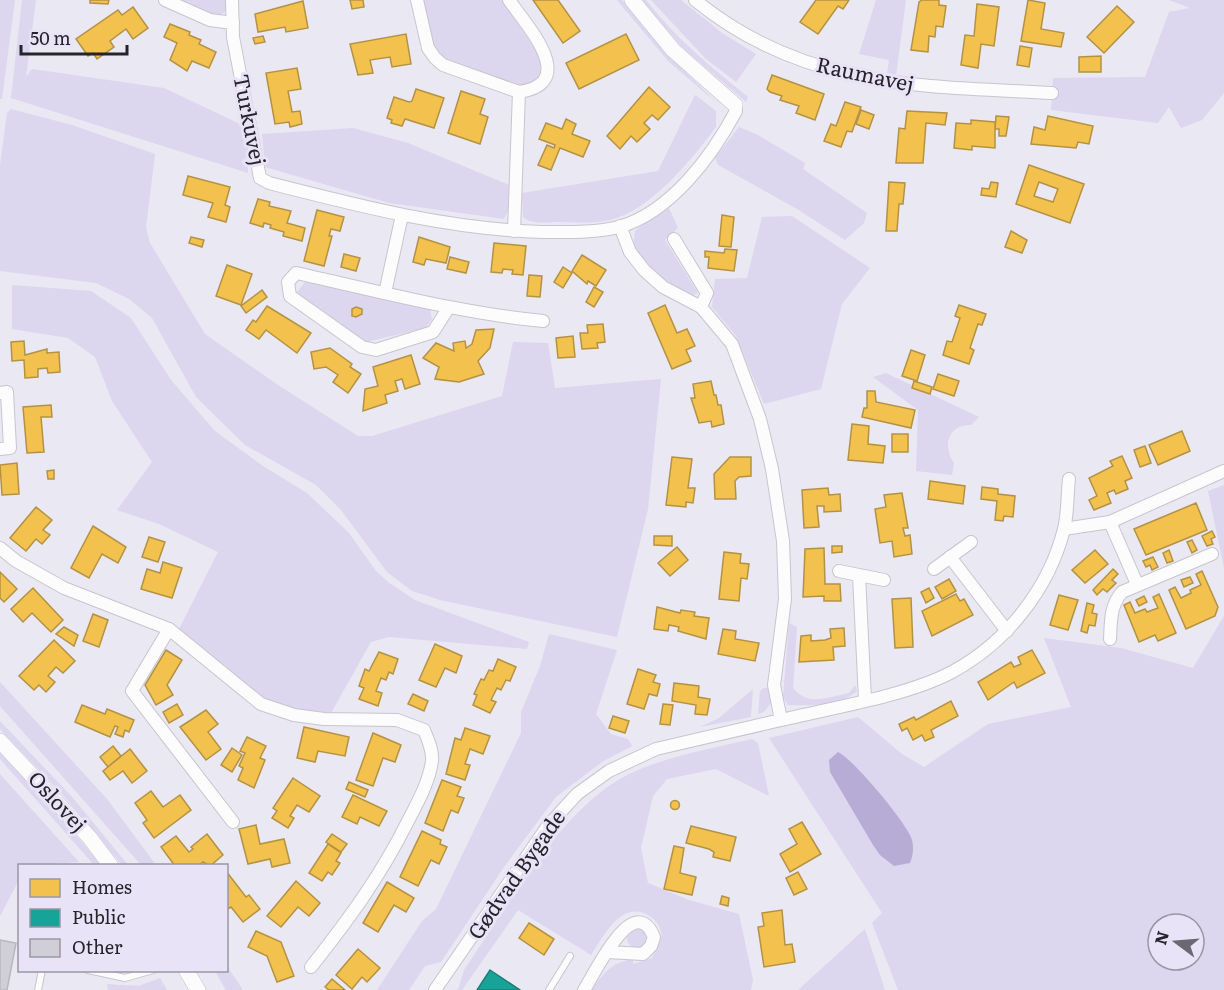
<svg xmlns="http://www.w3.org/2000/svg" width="1224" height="990" font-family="Literata,serif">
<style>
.green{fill:#dcd6ef;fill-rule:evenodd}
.water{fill:#b7acd5}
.homes{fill:#f2c14e;stroke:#b49244;stroke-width:1.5;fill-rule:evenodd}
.public{fill:#17a398;stroke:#1b7d77;stroke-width:1.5}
.building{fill:#d0ced6;stroke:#b8b6be;stroke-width:1.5}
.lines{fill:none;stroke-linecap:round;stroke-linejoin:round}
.service-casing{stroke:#c7c5cd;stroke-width:8}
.minor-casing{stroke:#c7c5cd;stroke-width:14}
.tertiary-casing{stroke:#c7c5cd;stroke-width:16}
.service{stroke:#fcfcfd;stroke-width:6}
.minor{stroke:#fcfcfd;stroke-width:12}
.tertiary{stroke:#fcfcfd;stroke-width:15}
.labels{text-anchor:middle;stroke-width:6;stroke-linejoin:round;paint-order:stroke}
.street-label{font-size:21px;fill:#25242b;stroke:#e8e3f7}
</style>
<rect width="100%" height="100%" fill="#eae8f2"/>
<g class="green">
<polygon points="0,0 15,0 2,99 0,99"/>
<path d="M22,0h14l-10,77 6,-8 132,19 74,35c9,11 11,36 10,50l-237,-75z"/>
<polygon points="178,0 227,0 226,11 219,16"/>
<polygon points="422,0 502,0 541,58 540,76 527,86 520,87 450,62 443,57 431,42"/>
<polygon points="617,0 622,0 665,52 717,103 668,61"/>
<path d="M641,0h5c29,38 65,67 102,97l-2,5 -64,-55z"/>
<polygon points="651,0 681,0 722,33 756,54 736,82 706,59"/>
<polygon points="876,0 906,0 896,76 887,74 889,60 859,54"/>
<polygon points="1169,0 1224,0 1224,93 1202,120 1181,128 1169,107 1158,123 1051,110 1053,78 1145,77 1169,12 1190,8"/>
<path d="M695,95l21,16v16c-24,32 -66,84 -106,93 -17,4 -34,2 -51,2 -11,0 -28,3 -36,-5l-1,-24 136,-22z"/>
<polygon points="11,109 72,125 155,154 146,227 150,243 205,334 278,385 358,436 372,436 502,396 513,342 548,343 555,388 661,379 648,509 617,637 440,600 412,591 387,572 341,510 316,485 245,445 196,397 152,318 129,299 96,283 0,271 0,165 7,113"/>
<polygon points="739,127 758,135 805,163 803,169 867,213 864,223 845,240 797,209 718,165 715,158"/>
<polygon points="353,128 408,143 509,185 508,211 504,219 389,203 265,167 262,134"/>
<path d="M668,206l10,22 -13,12 33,53 -5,2c-18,-9 -55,-27 -59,-49 -1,-4 1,-11 1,-15z"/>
<polygon points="792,216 870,268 842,304 821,389 764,404 736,336 712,307 715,279 747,278 762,217"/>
<polygon points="305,282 425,306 430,309 432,320 425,328 366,342 303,299 297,292"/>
<path d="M12,285l79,6 40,27 40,62 44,51 48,35 44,27 42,40 27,38 12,11 27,18 114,42 -2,7 -138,-12 -18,5 -40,71c-20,-2 -41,-3 -60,-12 -35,-15 -63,-48 -92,-72l39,-77 -59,-28 -42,-14 35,-48 -40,-61 -17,-44 -27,-19 -56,-9z"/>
<path d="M886,373l93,44 -8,8c-23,-1 -29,21 -17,38l-2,12 -36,-4 2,-61 -45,-33z"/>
<polygon points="1224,485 1224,568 1208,491"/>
<path d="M1224,616v374h-326l-26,-67 10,-10 -113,-175 89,-21 44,37 22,13 64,-43 83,-17 -27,-69 77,10 72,20zM1158,924h36v36h-36z"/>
<path d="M789,623l8,4 -4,61c15,19 35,9 56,5l6,-8 2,6c-17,15 -48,15 -69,14l-5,-8z"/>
<polygon points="549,634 617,650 596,714 611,734 628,739 632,746 602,762 556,797 504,867 441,962 425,966 409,990 377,990 422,921 436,909 521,733 521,712 540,666"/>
<polygon points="0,682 107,799 156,865 141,865 0,706"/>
<polygon points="764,688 769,688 771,703 764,712 758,714 760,691"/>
<polygon points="753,689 751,717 700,727 719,718"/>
<polygon points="0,721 73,798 128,865 122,865 63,795 0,729"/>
<path d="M752,739l6,4 11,53 -53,-27 -49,10 -14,17 -12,52 7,35 41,17 50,14 14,66 -2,10h-159c12,-18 19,-27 41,-31v5l19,-6 10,-23c-3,-11 -6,-16 -16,-21 -27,-12 -43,24 -55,41l-73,-45 -56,80h-4l6,-20c44,-64 101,-171 174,-200 36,-15 76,-22 114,-31z"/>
<polygon points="0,750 102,865 94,865 0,759"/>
<polygon points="0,774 79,862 20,866 19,880 0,916"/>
<circle cx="637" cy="938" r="10"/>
<polygon points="865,929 885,990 798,990"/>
<polygon points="227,966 243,990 226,990 215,971 226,970"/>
<polygon points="160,978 167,990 108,990 107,984 139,986"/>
</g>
<path class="water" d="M838,752c15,7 69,71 74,88 2,8 1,15 -2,23l-16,3 -14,-11 -7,-10 -43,-73 -1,-12z"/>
<g class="homes">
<polygon points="90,0 109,0 108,4 90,3"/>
<polygon points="350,0 363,0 364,7 352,9"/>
<polygon points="533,0 558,0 580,31 563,43"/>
<polygon points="816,0 849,0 843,9 838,6 818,34 800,22"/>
<polygon points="922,0 939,0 939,5 946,6 943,27 936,26 935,37 929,36 928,52 911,50 919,2"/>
<polygon points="1028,0 1045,3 1041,29 1064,33 1061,47 1021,41"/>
<polygon points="303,1 308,28 286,32 285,27 258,32 255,14"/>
<polygon points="977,4 999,7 994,46 981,44 978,68 961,65 965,35 974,36"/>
<polygon points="1117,6 1134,22 1104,53 1087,37"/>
<polygon points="133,7 148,28 133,39 126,29 110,41 114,47 97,59 93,53 88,56 76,39 118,10 122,15"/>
<polygon points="170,24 190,32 189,35 201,40 199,44 216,52 209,68 192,61 187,71 170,60 177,43 164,37"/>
<polygon points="406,34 411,64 392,67 390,57 370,60 373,73 358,75 350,44"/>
<polygon points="626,34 639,60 579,89 566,63"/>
<polygon points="263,36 265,42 255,44 253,38"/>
<polygon points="1020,46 1032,48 1029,67 1017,65"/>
<polygon points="1101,56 1101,72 1079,72 1079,57"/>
<polygon points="297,68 301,89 288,91 292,112 300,111 302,124 290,127 289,122 275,124 266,73"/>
<polygon points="772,75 824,94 815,120 796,113 799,106 780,100 782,96 770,92 767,89"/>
<polygon points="649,87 670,107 658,120 652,115 644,123 650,129 637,142 631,136 620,149 607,136"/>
<polygon points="416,89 444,98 434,128 405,119 402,126 391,123 392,120 387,118 394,97 409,102 412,101"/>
<polygon points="461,91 485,99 480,114 488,117 480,144 448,133"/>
<polygon points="845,102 861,107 852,132 847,131 841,147 824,141 831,124 836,126"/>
<polygon points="861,110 874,115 869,129 856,124"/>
<polygon points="907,111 947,113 945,125 926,123 923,163 896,163 899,128 905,129"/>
<polygon points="996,116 1009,117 1006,136 999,136 999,129 995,129"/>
<polygon points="1048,116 1093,126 1089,144 1078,142 1076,148 1031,144 1034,127 1045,130"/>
<polygon points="566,119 576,124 572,134 590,141 583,157 560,148 551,170 538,165 547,145 554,148 555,145 539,139 546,123 562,129"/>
<polygon points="971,120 995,122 995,148 972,146 972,150 954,148 956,123 971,124"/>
<path d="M1029,165l55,19 -14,39 -54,-19zM1039,182l19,7 -5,13 -19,-6z"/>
<polygon points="188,176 230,187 225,205 230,207 226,222 208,217 213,203 183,195"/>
<polygon points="889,182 905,183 903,204 899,204 897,231 886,231"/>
<polygon points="991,182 998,183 996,197 981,195 982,188 989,189"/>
<polygon points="258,199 270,202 269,206 291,211 287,223 305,228 302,241 283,236 284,232 270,228 271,225 264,223 263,227 250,223"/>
<polygon points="317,210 344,217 340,231 331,229 329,236 332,236 324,266 304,261"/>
<polygon points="722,215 734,217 731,247 719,246"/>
<polygon points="1011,231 1027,240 1022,253 1005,247"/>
<polygon points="191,237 204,240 202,247 189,243"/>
<polygon points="419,237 450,247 446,263 426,259 424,265 413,262"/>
<polygon points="494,243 526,246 523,275 512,274 513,270 503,269 502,273 491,272"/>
<polygon points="725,249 737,250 734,271 708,268 709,257 705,257 705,251 724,253"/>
<polygon points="344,254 360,258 356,271 341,267"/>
<polygon points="582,255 606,270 596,286 588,281 587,284 572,271"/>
<polygon points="450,257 469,262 466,273 447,269"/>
<polygon points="227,265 252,274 241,305 216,296"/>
<polygon points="563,267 572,273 563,288 554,282"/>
<polygon points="529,275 542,276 540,297 527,296"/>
<polygon points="594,287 603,292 594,307 586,302"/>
<polygon points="262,290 267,297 246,313 241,306"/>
<polygon points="665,305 677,333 687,329 695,346 686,350 691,361 672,369 648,313"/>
<polygon points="959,305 986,314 982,325 978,324 970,348 974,350 969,364 943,355 947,341 952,342 960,318 955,316"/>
<polygon points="267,306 311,333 297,353 266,330 259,339 246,330 253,320 256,322"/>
<polygon points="356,307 362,309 362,314 356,317 352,316 352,309"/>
<polygon points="603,324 605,342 597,343 598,348 582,349 580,333 588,333 587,325"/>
<polygon points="494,329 490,348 478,361 484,374 459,382 435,379 439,367 423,358 436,343 454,351 453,343 465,341 466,348 472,344 476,330"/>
<polygon points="573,336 575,357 558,358 556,338"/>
<polygon points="24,341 25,355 47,349 47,353 59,352 60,372 48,373 47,368 38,369 38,377 25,378 24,360 12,361 11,342"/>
<polygon points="330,348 352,364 350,367 361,374 348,393 333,382 338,375 326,367 314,369 311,352"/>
<polygon points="911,350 925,355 917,381 902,376"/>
<polygon points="411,355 420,384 405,389 402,379 395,381 398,391 385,395 387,403 363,411 365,389 378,386 373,367"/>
<polygon points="938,374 959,381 954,396 933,389"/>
<polygon points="711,381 714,395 716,395 718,405 721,405 724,424 712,427 711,421 699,423 691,398 695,398 693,384"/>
<polygon points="914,381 932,387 930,394 912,388"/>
<polygon points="867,391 875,391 876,402 915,410 911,428 862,417 864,408 867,408"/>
<polygon points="51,405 52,417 41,417 44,452 27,453 23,407"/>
<polygon points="852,424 869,426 868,444 885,446 883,463 848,460"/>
<polygon points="1182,431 1190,451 1158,465 1149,445"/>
<rect x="892" y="434" width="16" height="18"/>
<polygon points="1145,446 1151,463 1140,467 1134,450"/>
<polygon points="1122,456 1132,478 1125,481 1128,489 1116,494 1114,490 1107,493 1111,503 1094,510 1089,500 1097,496 1089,478 1113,466 1110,461"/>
<polygon points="672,457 692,459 688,488 695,488 693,503 686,502 686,507 666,505"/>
<polygon points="730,457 751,457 751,476 739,477 735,481 736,499 715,499 714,474"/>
<polygon points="17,463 19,494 2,495 0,465"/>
<polygon points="54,470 54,479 48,479 47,471"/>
<polygon points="930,481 965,486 963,504 928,499"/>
<polygon points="982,487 998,489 998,494 1015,496 1013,517 1004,516 1003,521 995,520 997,501 981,499"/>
<polygon points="828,488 829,495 840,494 841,511 824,512 824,506 817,506 819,527 804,528 802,490"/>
<polygon points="902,493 908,528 903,528 905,536 910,535 912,554 894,557 892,541 880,543 875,509 886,507 884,495"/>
<polygon points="1196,503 1207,530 1146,555 1134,529"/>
<polygon points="36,507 52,520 43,530 50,535 42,544 36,539 26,551 10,538"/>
<polygon points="93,526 126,547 118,563 102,554 89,578 71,568"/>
<polygon points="1212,531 1215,537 1211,539 1213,544 1207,546 1202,536"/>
<polygon points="654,536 672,536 672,546 654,545"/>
<polygon points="149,537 165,542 158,562 142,557"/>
<polygon points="1192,540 1197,550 1192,553 1187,542"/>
<polygon points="832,546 842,546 842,552 832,553"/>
<polygon points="677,547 688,560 670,576 658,563"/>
<polygon points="824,548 825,584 840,584 841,601 824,601 824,596 803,597 805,549"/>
<polygon points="1095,550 1108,564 1085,583 1072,570"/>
<polygon points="1169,550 1173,561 1167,563 1163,553"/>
<polygon points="724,552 741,554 740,563 749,564 747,579 741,578 739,601 719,599"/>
<polygon points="1153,557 1158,567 1152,570 1150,565 1146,567 1143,561"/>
<polygon points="163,562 182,568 172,598 141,589 147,569 160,573"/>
<polygon points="1113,569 1118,574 1112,580 1116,583 1107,592 1103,589 1097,595 1093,590"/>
<polygon points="1202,571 1218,607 1215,616 1186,629 1169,590 1175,587 1181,598 1191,593 1190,590 1201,585 1196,574"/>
<polygon points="0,572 17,589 4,602 0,598"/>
<polygon points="1190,577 1193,583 1184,587 1181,580"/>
<polygon points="949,579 956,591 942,599 935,587"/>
<polygon points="33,588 63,620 51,632 32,613 23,622 11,609"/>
<polygon points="929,588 934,598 926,603 921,592"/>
<polygon points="956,594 960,601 964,599 973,615 932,636 922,611"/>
<polygon points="1159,594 1176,633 1158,641 1155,635 1139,642 1124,605 1130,602 1135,613 1145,609 1147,612 1158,608 1153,597"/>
<polygon points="1059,595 1078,600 1068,630 1050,625"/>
<polygon points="1144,596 1147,602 1139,606 1136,600"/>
<polygon points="911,598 913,647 895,648 892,599"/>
<polygon points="1087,603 1094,605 1092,613 1097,614 1095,626 1089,625 1087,633 1081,631"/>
<polygon points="657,607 680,613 681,610 695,612 694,616 709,618 706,639 678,631 679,627 669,625 668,631 654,629"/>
<polygon points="93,614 108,620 99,647 83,641"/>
<polygon points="64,627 78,635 74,646 56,634"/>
<polygon points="844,628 845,646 833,647 834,660 799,662 801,636 811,635 811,641 825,640 831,638 830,629"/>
<polygon points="723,629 736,631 735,639 759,643 755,661 718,654"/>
<polygon points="54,640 75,661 63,673 56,667 48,676 55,682 46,692 39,685 34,690 19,676"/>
<polygon points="435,644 462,656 456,673 445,668 436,687 419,680"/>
<polygon points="166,650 182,660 167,685 173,695 156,705 145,685"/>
<polygon points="1032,650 1045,673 1017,688 1014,682 988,700 978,682 1011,662 1014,667 1021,664 1018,657"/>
<polygon points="379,652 398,659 393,674 389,672 386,680 381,678 376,691 382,693 378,706 359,699 364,688 359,686 365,669 369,671"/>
<polygon points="498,659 516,667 510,681 506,680 501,690 497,688 491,700 496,702 490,713 473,705 477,695 474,694 481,679 484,680 489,670 493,671"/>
<polygon points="638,669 656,675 653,682 660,684 657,696 649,694 644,709 627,704"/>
<polygon points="674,683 699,686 698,697 710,699 707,715 695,714 696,705 672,701"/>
<polygon points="413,694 428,701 424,711 408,704"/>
<polygon points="951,701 958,716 931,730 934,737 925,741 922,735 913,740 907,728 902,731 899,724 914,717 916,720"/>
<polygon points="177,704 183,715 169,723 163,712"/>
<polygon points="663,704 673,705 670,725 660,724"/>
<polygon points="82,705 105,714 107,709 134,720 129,732 125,730 123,737 115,734 118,727 115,726 110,737 75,722"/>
<polygon points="206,710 218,724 208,732 221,749 206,760 180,727"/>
<polygon points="613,716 629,721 625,733 609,728"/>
<polygon points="304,727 349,737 345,756 318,751 315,762 297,758"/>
<polygon points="465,728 490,736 483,754 470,749 465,764 470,765 465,780 446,774 455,738 461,740"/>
<polygon points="373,733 401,745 395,762 383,758 373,786 356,780"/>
<polygon points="247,737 266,746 260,758 265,760 254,788 238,780 243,768 239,766 245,753 240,751"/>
<polygon points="113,746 121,756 108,767 100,757"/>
<polygon points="232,748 242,755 232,772 221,765"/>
<polygon points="130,749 147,771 132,783 123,771 110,780 103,771"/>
<polygon points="293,778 320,796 309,812 297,805 290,816 294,818 288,828 272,818 277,811 273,808"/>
<polygon points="442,780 461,787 457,796 464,798 458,813 451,810 443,831 425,823"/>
<polygon points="349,782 368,790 365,797 346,789"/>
<polygon points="151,791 163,807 180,795 191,810 154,838 143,823 147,820 135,803"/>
<polygon points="353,795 387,811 379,826 360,817 357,824 342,817"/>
<circle cx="675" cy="805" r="4.5"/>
<polygon points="802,822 821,854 790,872 780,854 797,844 789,829"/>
<polygon points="256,825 260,844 284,839 290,863 272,867 270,859 248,864 239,829"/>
<polygon points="691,826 736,837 730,861 713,857 714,852 709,849 686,843"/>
<polygon points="422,831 441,840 440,844 447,847 439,864 431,860 418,886 400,877"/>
<polygon points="207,834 223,855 210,866 203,862 198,866 175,866 161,847 176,836 189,852 193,849 191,847"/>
<polygon points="332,834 347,844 341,852 326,842"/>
<polygon points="328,844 341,853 336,861 340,863 332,875 328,872 322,881 309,873"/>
<polygon points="674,846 684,848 680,873 696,877 692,895 664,889"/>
<polygon points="226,871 246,897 249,895 260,909 243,922 231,907 226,910"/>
<polygon points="798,872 807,889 794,895 786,878"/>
<polygon points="296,881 320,903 309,916 298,907 281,927 267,916"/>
<polygon points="387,882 414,898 406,912 394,905 378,932 363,923"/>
<polygon points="722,896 729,898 728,906 720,904"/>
<polygon points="782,910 785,945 792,944 795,962 764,967 758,927 764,926 762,913"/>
<polygon points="529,923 554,939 544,955 519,938"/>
<polygon points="256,931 281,942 294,976 277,982 267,956 248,947"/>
<polygon points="358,949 380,968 367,982 362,977 352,989 336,975"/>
<polygon points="332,979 345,990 329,990 325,987"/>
</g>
<polygon class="public" points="490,970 520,990 477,990"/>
<polygon class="building" points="0,940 16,943 7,990 0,990"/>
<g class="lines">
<defs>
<g id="service">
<polyline points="88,970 125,978 153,970"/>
<polyline points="38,990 42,970"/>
<polyline points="549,990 570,956"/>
</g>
<g id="minor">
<polyline points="165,0 210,20 233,23"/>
<path d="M232,0l1,37 27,141 9,5c90,23 179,46 273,49 26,0 52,1 77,-5 52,-15 93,-71 117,-116l-1,-6"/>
<path d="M417,0l11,48 7,10 8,7 76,27c61,-9 8,-66 -10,-92"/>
<path d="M695,0c109,89 225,86 357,93"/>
<polyline points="514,231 519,92"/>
<polyline points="674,239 707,293 701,307"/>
<polyline points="385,293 402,215"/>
<path d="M449,307l-16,25 -57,18 -14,-3 -72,-51 -2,-14 8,-9c82,18 163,40 247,48"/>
<polyline points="0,393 7,392 10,448 0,449"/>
<polyline points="1110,522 1137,584"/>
<polyline points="1064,529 1110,522 1224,471"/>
<path d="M0,548l16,13 48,27 105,41 92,75 33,11 30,4 73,1 27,10c4,10 9,20 8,31 -3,21 -14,41 -24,60 -28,56 -59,98 -97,146"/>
<polyline points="950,557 1007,631"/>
<polyline points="934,569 971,542"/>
<polyline points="839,571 884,580"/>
<polyline points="859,575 865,700"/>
<polyline points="169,629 132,691 233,822"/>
<path d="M1110,639c1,-18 0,-33 12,-47l90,-38"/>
<path d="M781,720c50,-12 126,-24 171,-48 54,-29 97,-83 112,-143 4,-16 3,-34 5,-50"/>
<polyline points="435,990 547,827 577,794 609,771 656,749 781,720 774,685 785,599 783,541 772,469 760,419 732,344 701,307 663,287 644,270 630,252 620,226"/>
<path d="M584,990c11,-17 50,-101 70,-53l-3,9 -8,8 -35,-2"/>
</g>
<g id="tertiary">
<polyline points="632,0 673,50 735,105"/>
<polyline points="0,741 90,838 111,866"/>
<polyline points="186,970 198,990"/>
</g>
</defs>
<use href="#service" class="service-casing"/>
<use href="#minor" class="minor-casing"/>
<use href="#tertiary" class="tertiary-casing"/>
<use href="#service" class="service"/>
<use href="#minor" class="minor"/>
<use href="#tertiary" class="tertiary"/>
</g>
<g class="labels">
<g class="street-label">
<text transform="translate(865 75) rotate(12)" y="7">Raumavej</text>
<text transform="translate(249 120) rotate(79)" y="7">Turkuvej</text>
<text transform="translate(57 802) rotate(47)" y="7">Oslovej</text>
<text transform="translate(517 875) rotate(-55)" y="7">Gødvad Bygade</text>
</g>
</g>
<rect x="18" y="864" width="210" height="108" fill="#e8e3f7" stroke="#9a97a5" stroke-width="1.5"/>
<rect x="30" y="879" width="30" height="18" fill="#f2c14e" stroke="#9a97a5" stroke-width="1.5"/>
<text x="72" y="894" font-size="18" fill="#25242b">Homes</text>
<rect x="30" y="909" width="30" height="18" fill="#17a398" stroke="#9a97a5" stroke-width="1.5"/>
<text x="72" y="924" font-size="18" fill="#25242b">Public</text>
<rect x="30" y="939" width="30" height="18" fill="#d0ced6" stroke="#9a97a5" stroke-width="1.5"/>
<text x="72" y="954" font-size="18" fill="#25242b">Other</text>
<g transform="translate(1176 942) rotate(286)"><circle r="28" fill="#e8e3f7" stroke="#9a97a5" stroke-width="1.5"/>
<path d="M0-4.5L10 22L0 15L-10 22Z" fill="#6a6971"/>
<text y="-9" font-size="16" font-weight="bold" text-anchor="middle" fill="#25242b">N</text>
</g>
<path d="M21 45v9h106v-9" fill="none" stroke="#25242b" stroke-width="3"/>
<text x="30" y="45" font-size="18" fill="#25242b" stroke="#e8e3f7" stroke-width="4.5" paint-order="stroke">50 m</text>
</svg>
